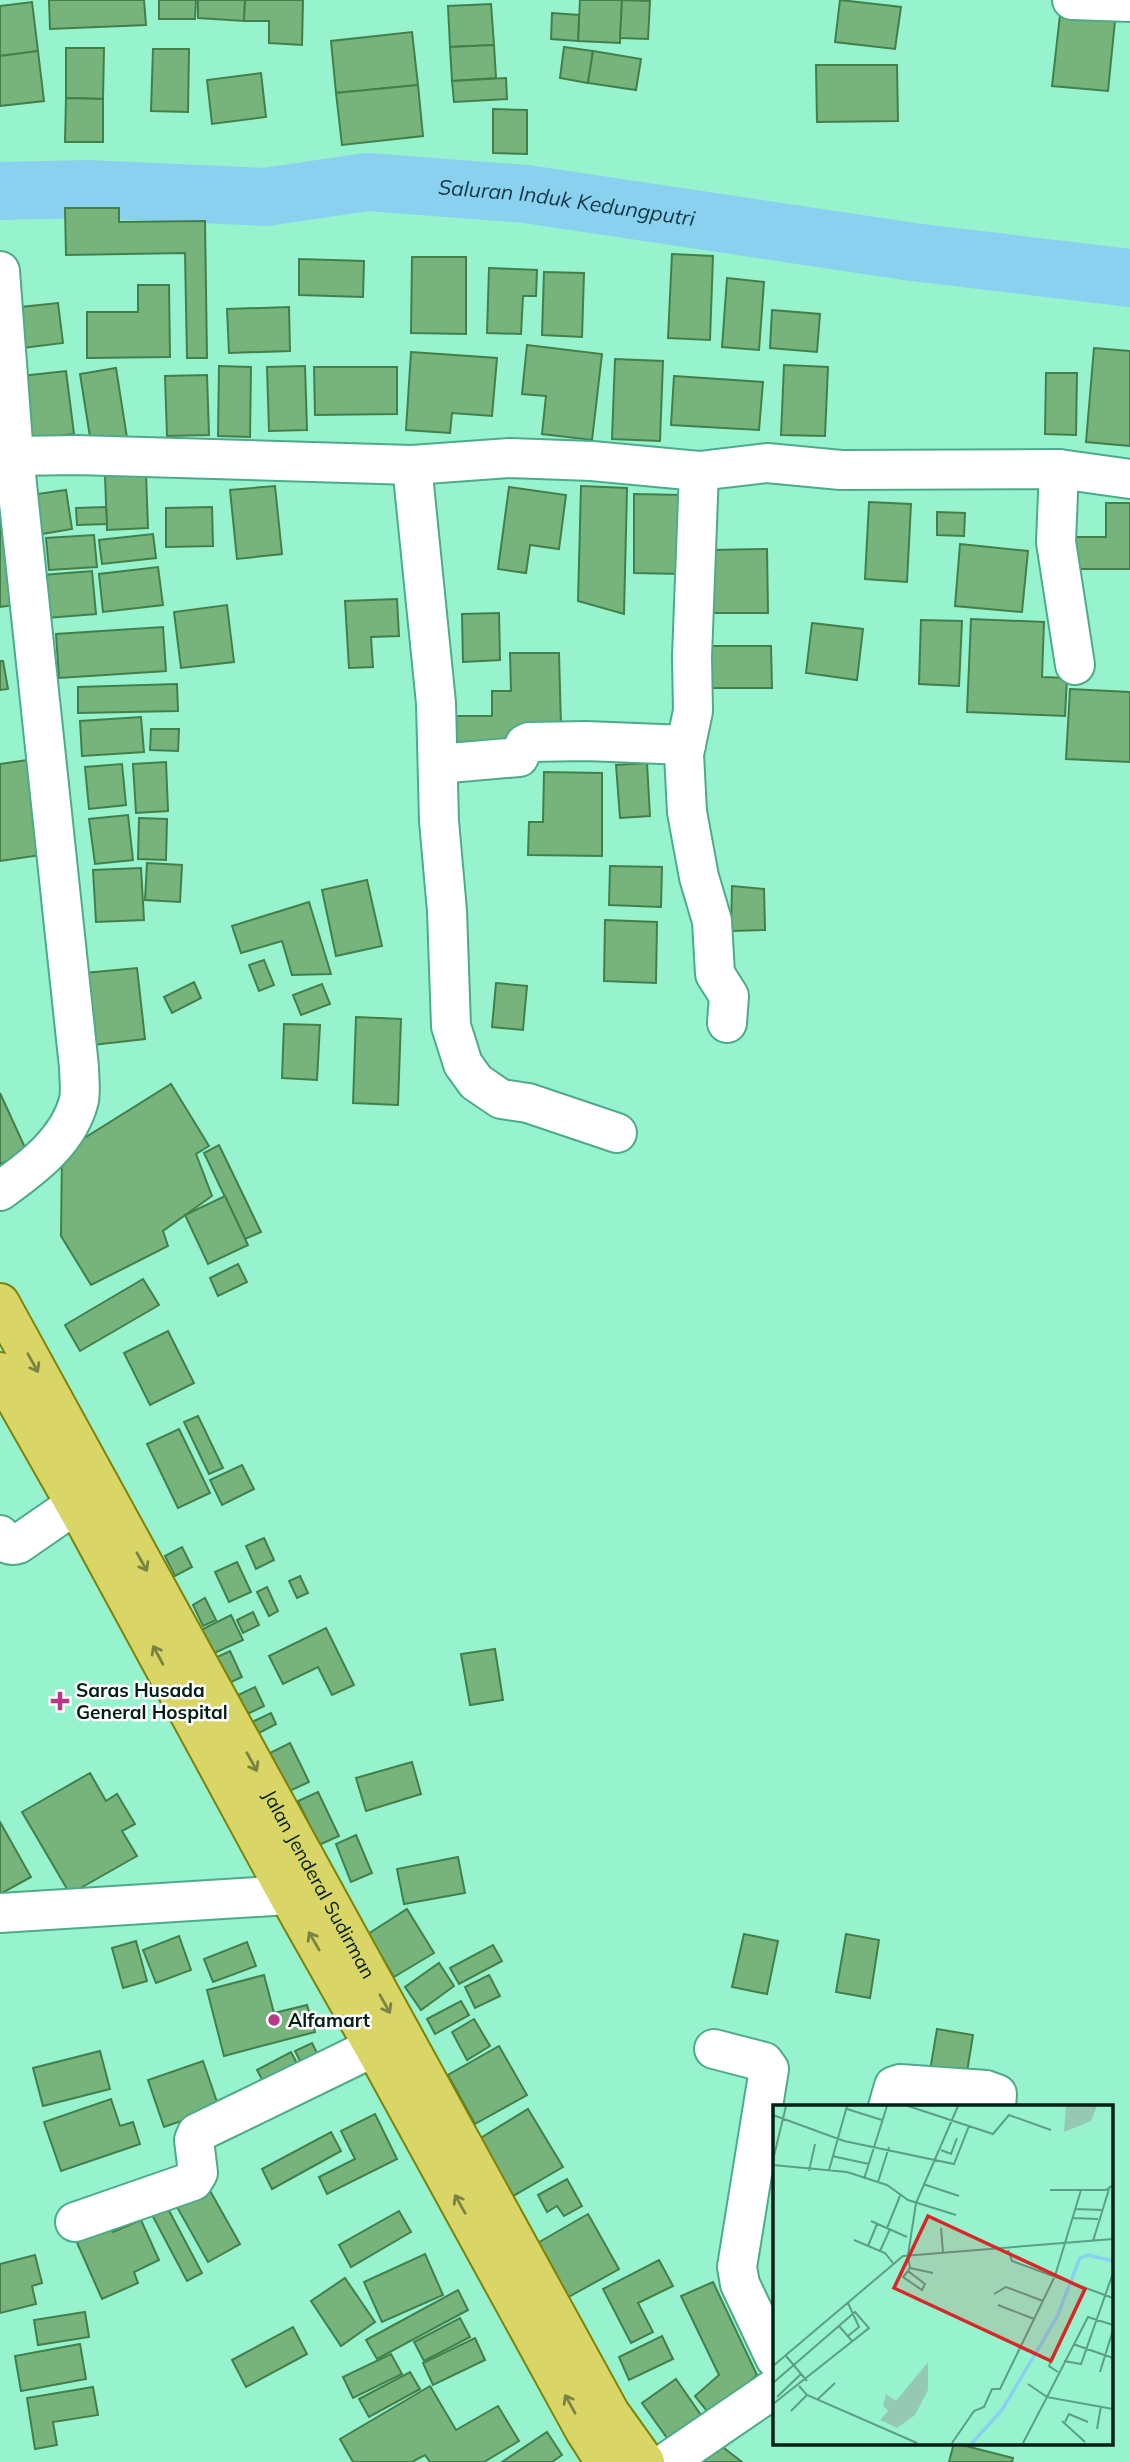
<svg xmlns="http://www.w3.org/2000/svg" width="1130" height="2462" font-family="Mulish,sans-serif">
<style>
.lines{fill:none;stroke-linecap:round;stroke-linejoin:round}
.river{stroke:#89d1ef;stroke-width:58}
.building{fill:#76b47c;stroke:#437f4a;stroke-width:2}
.minor-casing{stroke:#4dab89;stroke-width:42}
.major-casing{stroke:#7e8308;stroke-width:42}
.minor{stroke:#fff;stroke-width:38}
.major{stroke:#d9d566;stroke-width:38}
.oneway{stroke:#788442}
.poi-dot{fill:#b73987;stroke:#fefefe;stroke-width:2.5}
.labels{text-anchor:middle;stroke-width:5;stroke-linejoin:round;paint-order:stroke}
.poi-label{font-size:19px;font-weight:bold;fill:#022016;stroke:#fefefe;text-anchor:start}
.street-label{font-size:19px;fill:#022016;stroke:#fefefe}
.water-label{font-size:21px;font-style:italic;fill:#153744;stroke:#fefefe}
.inset-river{fill:none;stroke:#89d1ef;stroke-width:3.5}
.inset-road{fill:none;stroke:#5b9f84;stroke-width:2}
.view{fill:#d62828;fill-opacity:0.15;stroke:#d62828;stroke-width:3.5}
.inset-edge{fill:none;stroke:#022016;stroke-width:3.5}
</style>
<rect width="100%" height="100%" fill="#96f3ce"/>
<g class="lines">
<path class="river" id="s1" d="M0,191l88,-2 177,8 102,-15 159,12 387,58 217,26"/>
</g>
<g class="building">
<polygon points="49,0 144,0 146,25 50,29"/>
<polygon points="159,0 196,0 195,19 159,19"/>
<polygon points="198,0 245,0 244,21 198,18"/>
<polygon points="245,0 303,0 302,45 269,43 269,21 244,21"/>
<polygon points="580,0 622,0 620,43 578,41"/>
<polygon points="622,0 650,1 648,39 620,38"/>
<polygon points="840,0 901,7 895,49 835,42"/>
<polygon points="32,2 38,51 0,56 0,6"/>
<polygon points="491,4 494,45 450,47 448,6"/>
<polygon points="552,13 579,15 578,41 551,39"/>
<polygon points="1060,15 1115,21 1108,91 1052,86"/>
<polygon points="412,32 418,85 336,93 331,41"/>
<polygon points="494,45 496,78 452,81 450,47"/>
<polygon points="564,47 593,51 588,83 560,78"/>
<polygon points="66,48 104,48 103,99 66,98"/>
<polygon points="153,49 189,49 188,112 151,111"/>
<polygon points="38,51 44,101 0,106 0,56"/>
<polygon points="593,51 641,59 636,90 588,83"/>
<polygon points="816,65 897,65 898,121 817,122"/>
<polygon points="261,73 266,117 212,124 207,80"/>
<polygon points="506,78 507,99 454,102 452,81"/>
<polygon points="418,85 423,136 342,145 336,93"/>
<polygon points="66,98 103,99 103,142 65,142"/>
<polygon points="493,109 527,110 527,154 493,153"/>
<polygon points="65,208 119,208 119,222 205,221 207,358 187,358 185,253 66,255"/>
<polygon points="672,254 713,256 710,340 668,338"/>
<polygon points="412,257 466,257 466,334 411,333"/>
<polygon points="299,259 364,261 363,297 299,295"/>
<polygon points="489,268 537,270 536,296 523,296 521,334 487,333"/>
<polygon points="544,272 584,273 582,337 542,335"/>
<polygon points="727,278 764,282 759,350 722,347"/>
<polygon points="138,285 169,285 170,357 87,358 87,312 138,312"/>
<polygon points="58,303 63,343 15,349 11,308"/>
<polygon points="289,307 290,351 229,353 227,309"/>
<polygon points="772,310 820,314 817,352 770,348"/>
<polygon points="527,345 602,354 592,440 542,434 546,396 522,394"/>
<polygon points="1094,348 1130,351 1130,446 1086,442"/>
<polygon points="411,352 497,358 492,416 452,413 450,433 406,430"/>
<polygon points="615,359 663,361 660,441 612,439"/>
<polygon points="784,365 828,367 825,436 781,435"/>
<polygon points="219,366 251,367 250,437 218,436"/>
<polygon points="305,366 307,430 269,431 267,367"/>
<polygon points="314,367 397,367 397,414 315,415"/>
<polygon points="116,368 127,438 91,443 80,374"/>
<polygon points="66,371 74,434 28,439 22,376"/>
<polygon points="1046,373 1077,373 1076,435 1045,434"/>
<polygon points="207,375 209,435 167,436 165,376"/>
<polygon points="674,376 763,382 759,430 671,425"/>
<polygon points="146,474 148,528 107,530 105,475"/>
<polygon points="275,486 282,554 237,559 230,490"/>
<polygon points="581,486 627,488 624,614 578,601"/>
<polygon points="509,487 566,495 559,549 530,545 526,573 498,569"/>
<polygon points="66,490 72,529 36,535 30,495"/>
<polygon points="634,494 682,495 682,574 634,573"/>
<polygon points="0,499 21,604 0,607"/>
<polygon points="869,502 911,504 907,582 865,579"/>
<polygon points="1106,503 1130,503 1130,569 1071,569 1071,537 1106,537"/>
<polygon points="106,507 107,524 77,525 76,508"/>
<polygon points="212,507 213,546 166,547 166,508"/>
<polygon points="937,512 965,513 964,536 937,535"/>
<polygon points="153,534 156,558 102,564 99,540"/>
<polygon points="94,535 97,567 49,570 46,538"/>
<polygon points="960,544 1028,551 1022,612 955,606"/>
<polygon points="767,549 768,613 711,613 710,550"/>
<polygon points="158,567 163,605 103,612 99,574"/>
<polygon points="92,571 96,614 47,618 43,575"/>
<polygon points="397,599 399,636 371,637 373,667 349,668 345,601"/>
<polygon points="227,605 234,662 181,668 174,612"/>
<polygon points="499,613 500,660 463,662 462,614"/>
<polygon points="971,619 1044,622 1042,677 1067,678 1065,716 967,712"/>
<polygon points="921,620 962,621 959,686 919,684"/>
<polygon points="812,623 863,629 857,680 806,673"/>
<polygon points="163,627 166,671 59,678 56,634"/>
<polygon points="703,646 771,646 772,688 704,688"/>
<polygon points="510,653 559,653 561,727 514,728 515,746 457,747 456,716 492,716 492,691 511,691"/>
<polygon points="0,661 3,661 8,689 0,690"/>
<polygon points="177,684 178,711 78,713 78,687"/>
<polygon points="1070,689 1130,692 1130,762 1066,759"/>
<polygon points="141,717 144,752 82,756 80,721"/>
<polygon points="151,729 179,729 178,751 150,750"/>
<polygon points="28,760 41,855 0,861 0,764"/>
<polygon points="166,762 168,811 136,813 133,764"/>
<polygon points="647,763 650,816 620,818 616,765"/>
<polygon points="122,764 126,805 89,809 85,767"/>
<polygon points="544,772 602,773 602,856 528,855 529,822 543,822"/>
<polygon points="128,815 133,860 95,864 89,819"/>
<polygon points="139,818 167,819 166,860 138,859"/>
<polygon points="147,863 182,865 180,902 145,900"/>
<polygon points="610,866 662,867 661,907 609,905"/>
<polygon points="141,868 144,920 96,922 93,870"/>
<polygon points="367,880 382,946 336,956 322,890"/>
<polygon points="732,886 764,889 765,930 731,931"/>
<polygon points="309,902 331,974 292,975 282,941 241,953 232,926"/>
<polygon points="605,920 657,922 656,983 604,981"/>
<polygon points="264,960 274,985 259,991 249,965"/>
<polygon points="137,968 145,1039 93,1045 85,973"/>
<polygon points="194,982 201,998 172,1013 164,997"/>
<polygon points="496,983 527,986 523,1030 492,1027"/>
<polygon points="322,984 330,1004 301,1015 293,995"/>
<polygon points="356,1017 401,1019 398,1105 353,1103"/>
<polygon points="284,1024 320,1025 317,1080 282,1078"/>
<polygon points="171,1084 209,1146 196,1154 212,1196 163,1231 168,1246 91,1285 61,1236 62,1152"/>
<polygon points="0,1093 27,1152 0,1164"/>
<polygon points="219,1145 261,1232 245,1239 204,1153"/>
<polygon points="225,1196 248,1245 208,1264 185,1215"/>
<polygon points="238,1264 247,1282 218,1296 210,1278"/>
<polygon points="143,1279 159,1305 80,1351 65,1325"/>
<polygon points="168,1331 194,1383 150,1405 124,1353"/>
<polygon points="198,1416 223,1468 209,1474 184,1422"/>
<polygon points="179,1429 210,1493 178,1508 147,1444"/>
<polygon points="242,1465 254,1489 222,1505 210,1480"/>
<polygon points="264,1538 274,1560 256,1569 246,1546"/>
<polygon points="182,1547 192,1567 175,1576 165,1556"/>
<polygon points="237,1562 251,1592 229,1602 215,1572"/>
<polygon points="300,1576 308,1593 297,1598 289,1581"/>
<polygon points="267,1587 278,1611 269,1616 257,1592"/>
<polygon points="205,1598 216,1620 203,1626 193,1605"/>
<polygon points="253,1612 259,1625 243,1633 237,1620"/>
<polygon points="231,1615 243,1640 210,1655 199,1631"/>
<polygon points="326,1628 354,1685 332,1695 318,1667 283,1684 269,1656"/>
<polygon points="495,1649 503,1700 470,1705 461,1654"/>
<polygon points="230,1651 242,1677 227,1684 215,1658"/>
<polygon points="255,1687 264,1706 241,1717 232,1698"/>
<polygon points="271,1713 276,1724 255,1735 250,1723"/>
<polygon points="290,1743 309,1782 285,1793 266,1755"/>
<polygon points="412,1762 421,1794 366,1811 356,1778"/>
<polygon points="90,1773 106,1801 117,1794 135,1824 122,1831 137,1856 70,1894 22,1812"/>
<polygon points="318,1792 339,1836 319,1845 298,1801"/>
<polygon points="0,1822 31,1877 0,1894"/>
<polygon points="356,1835 372,1873 351,1882 336,1844"/>
<polygon points="458,1857 465,1893 404,1904 397,1869"/>
<polygon points="407,1909 434,1953 394,1977 368,1934"/>
<polygon points="744,1934 778,1941 767,1994 732,1987"/>
<polygon points="846,1934 879,1940 870,1998 836,1992"/>
<polygon points="179,1936 191,1970 156,1983 143,1950"/>
<polygon points="136,1941 147,1981 123,1988 112,1948"/>
<polygon points="247,1942 256,1966 213,1982 204,1959"/>
<polygon points="493,1945 502,1961 459,1984 450,1968"/>
<polygon points="439,1963 454,1986 421,2010 405,1987"/>
<polygon points="264,1975 274,2013 307,2005 315,2032 224,2056 207,1990"/>
<polygon points="489,1975 500,1996 475,2008 465,1987"/>
<polygon points="461,2001 469,2015 435,2034 427,2019"/>
<polygon points="474,2019 490,2046 467,2060 452,2032"/>
<polygon points="937,2029 973,2035 966,2078 930,2071"/>
<polygon points="312,2043 321,2061 304,2069 295,2051"/>
<polygon points="499,2046 527,2095 475,2124 448,2075"/>
<polygon points="100,2051 110,2089 43,2106 33,2068"/>
<polygon points="291,2052 300,2069 266,2087 257,2070"/>
<polygon points="203,2061 219,2108 164,2127 148,2080"/>
<polygon points="111,2099 120,2126 133,2122 140,2144 61,2171 44,2122"/>
<polygon points="528,2109 563,2167 508,2199 474,2142"/>
<polygon points="375,2114 397,2159 327,2194 319,2177 355,2159 341,2131"/>
<polygon points="331,2132 341,2151 272,2189 262,2169"/>
<polygon points="567,2179 582,2206 564,2216 557,2206 547,2212 538,2195"/>
<polygon points="209,2189 240,2244 208,2262 177,2207"/>
<polygon points="165,2203 202,2273 187,2281 150,2211"/>
<polygon points="399,2211 411,2232 351,2267 339,2245"/>
<polygon points="105,2214 113,2232 141,2220 159,2260 134,2272 138,2283 102,2299 71,2229"/>
<polygon points="588,2214 619,2269 565,2299 534,2245"/>
<polygon points="425,2254 443,2295 382,2322 364,2282"/>
<polygon points="35,2255 42,2283 32,2286 36,2304 0,2313 0,2264"/>
<polygon points="659,2260 673,2286 638,2303 653,2332 631,2343 603,2289"/>
<polygon points="345,2278 375,2322 341,2346 311,2301"/>
<polygon points="713,2282 757,2375 711,2416 695,2396 719,2375 681,2296"/>
<polygon points="458,2290 468,2310 377,2359 366,2340"/>
<polygon points="85,2312 89,2337 38,2345 34,2320"/>
<polygon points="460,2318 470,2337 424,2361 414,2342"/>
<polygon points="293,2327 307,2354 246,2387 232,2360"/>
<polygon points="662,2336 673,2359 629,2380 619,2357"/>
<polygon points="475,2338 485,2360 433,2385 423,2363"/>
<polygon points="80,2344 86,2379 21,2391 15,2356"/>
<polygon points="391,2354 402,2374 353,2398 343,2377"/>
<polygon points="410,2372 420,2389 369,2417 359,2399"/>
<polygon points="676,2379 703,2418 670,2442 642,2403"/>
<polygon points="430,2386 456,2430 498,2406 519,2441 484,2462 430,2462 425,2455 412,2462 353,2462 340,2439"/>
<polygon points="93,2387 98,2415 53,2422 57,2445 35,2449 27,2398"/>
<polygon points="547,2432 562,2455 552,2462 502,2462"/>
<polygon points="711,2438 742,2462 693,2462"/>
<polygon points="954,2443 1013,2458 1012,2462 949,2462"/>
</g>
<g class="lines">
<defs>
<g id="minor">
<polyline points="1072,0 1130,2"/>
<path d="M0,271l14,185 65,611c0,10 2,23 0,33 -10,41 -47,68 -79,91"/>
<polyline points="0,458 14,456 76,455 412,465 510,458 592,461 699,471 767,463 841,470 1059,469 1130,479"/>
<polyline points="412,465 436,703 439,821 447,911 451,1026 463,1064 476,1082 501,1099 528,1103 617,1133"/>
<polyline points="1059,469 1056,542 1075,665"/>
<polyline points="699,471 692,657 693,711 684,754 687,812 699,877 712,921 715,974 729,996 727,1023"/>
<polyline points="438,764 519,757 525,744 529,742 586,741 686,745"/>
<path d="M0,1535c4,8 9,12 18,9l58,-40"/>
<polyline points="0,1913 288,1895 316,1883"/>
<polyline points="714,2049 764,2062 769,2069 737,2267 740,2284 775,2358"/>
<polyline points="888,2107 894,2086 900,2084 986,2090 997,2094 996,2107"/>
<polyline points="75,2222 193,2181 198,2173 194,2140 197,2133 374,2047"/>
<polyline points="667,2462 775,2388"/>
</g>
<g id="major">
<path id="s2" d="M0,1303l610,1110 35,49"/>
<polyline points="0,1372 87,1525 288,1895 374,2047 585,2431 605,2462"/>
</g>
</defs>
<use href="#minor" class="minor-casing"/>
<use href="#major" class="major-casing"/>
<use href="#minor" class="minor"/>
<use href="#major" class="major"/>
</g>
<defs><path id="oneway-shaft" d="M-6 0H5M1.5-3L5.5 0L1.5 3" fill="none" stroke-width="1.6" stroke-linecap="round" stroke-linejoin="round" transform="scale(1.75)"/></defs>
<g class="oneway">
<use href="#oneway-shaft" transform="translate(33 1363) rotate(61)"/>
<use href="#oneway-shaft" transform="translate(142 1562) rotate(61)"/>
<use href="#oneway-shaft" transform="translate(158 1655) rotate(-118)"/>
<use href="#oneway-shaft" transform="translate(252 1762) rotate(61)"/>
<use href="#oneway-shaft" transform="translate(314 1941) rotate(-120)"/>
<use href="#oneway-shaft" transform="translate(385 2004) rotate(61)"/>
<use href="#oneway-shaft" transform="translate(460 2204) rotate(-119)"/>
<use href="#oneway-shaft" transform="translate(570 2404) rotate(-119)"/>
</g>
<g class="poi-dot">
<path d="M56.5 1690.5h7v7h7v7h-7v7h-7v-7h-7v-7h7z"/>
<circle cx="274" cy="2020" r="7"/>
</g>
<g class="labels">
<g class="poi-label">
<text x="76" y="1697">Saras Husada<tspan x="76" dy="22">General Hospital</tspan></text>
<text x="288" y="2027">Alfamart</text>
</g>
<g class="street-label">
<text dy="7" stroke="none"><textPath href="#s2" startOffset="663">Jalan Jenderal Sudirman</textPath></text>
</g>
<g class="water-label">
<text dy="7" stroke="none"><textPath href="#s1" startOffset="569">Saluran Induk Kedungputri</textPath></text>
</g>
</g>
<g transform="translate(773 2105)">
<rect width="340" height="340" fill="#96f3ce"/>
<path d="M293,1h31l-6,15 -27,11zM155,257v28l-13,25 -18,13 -17,-8 8,-9 -5,-6 3,-11 10,7z" fill="#96c9b3"/>
<path class="inset-river" d="M199,338l30,-33 55,-93 23,-59 8,-3 25,6"/>
<path class="inset-road" d="M135,1l85,28 16,-19 42,15M74,4l35,11M0,10l71,26 110,23 15,-38M168,45l10,4 6,-16M59,51l37,8M0,55l13,-54M0,60l74,7 40,13 21,15 48,15M56,65l18,-64M36,66l6,-27M91,74l23,-73M105,77l11,-35M150,79l36,12M277,85h56l7,-5M303,104l26,1M299,113l26,1M98,116l36,16M114,123l13,-32M168,123l2,24M81,135l31,13 8,10M320,136l16,-52M95,141l9,-22M235,145l4,11 101,37M107,146l10,-22M135,150l8,-52 42,-97M137,163l23,5M135,166l17,13 -3,6 -19,-13 5,-6 2,-3 -2,-11M221,189l12,-7 37,14M75,198l11,24 -11,9M225,200l36,14M66,221l14,16M300,239l40,14M13,251l21,25M280,251l-4,10 9,6M291,256l17,3 32,-91M0,261l130,-110 210,-17M327,267l13,-42M0,278l82,-71 14,16 -96,76M255,279l19,13 41,-80 25,8M26,281l8,9 110,48M4,292l24,-23M45,294l17,-16M18,306l16,-16M289,316l23,21M292,317l4,-8 19,8M324,324l4,-23M179,338l22,-32 10,-4 8,-18h8l55,-113 26,-86M250,338l24,-46 66,12"/>
<path class="view" d="M155,111l157,73 -34,72 -157,-73z"/>
<rect width="340" height="340" class="inset-edge"/>
</g>
</svg>
